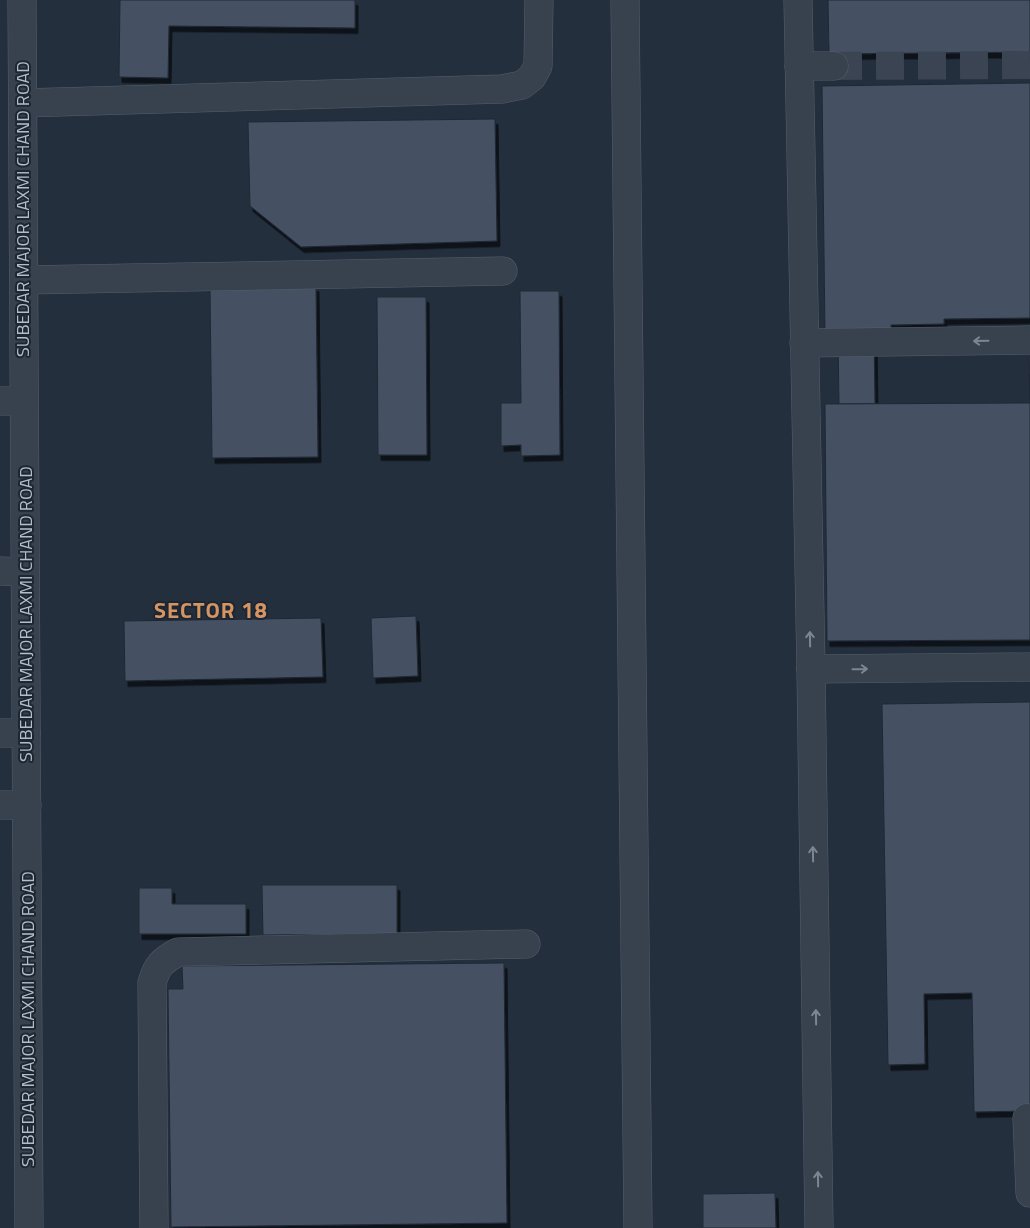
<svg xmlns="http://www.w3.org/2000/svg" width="1030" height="1228" font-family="'Titillium Web',sans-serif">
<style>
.building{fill:#455162;stroke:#1f2835;filter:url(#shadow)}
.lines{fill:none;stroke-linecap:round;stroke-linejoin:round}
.minor-tunnel{stroke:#3a4453;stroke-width:28;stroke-dasharray:28 14;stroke-linecap:butt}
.minor-casing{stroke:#565f6c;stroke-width:29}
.minor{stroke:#38414e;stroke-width:28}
.oneway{stroke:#7c8592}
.labels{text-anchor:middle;stroke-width:4;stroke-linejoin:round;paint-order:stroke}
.street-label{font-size:18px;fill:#b4bcc9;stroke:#1d2633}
.district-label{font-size:22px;font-weight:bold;letter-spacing:1px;fill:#d59563;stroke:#1d2633}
</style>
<defs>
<filter id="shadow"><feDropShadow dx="3" dy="5.5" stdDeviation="0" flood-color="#0009"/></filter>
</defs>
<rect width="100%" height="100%" fill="#242f3e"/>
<g class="building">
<polygon points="120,0 355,0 355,28 169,26 168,78 119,77"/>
<polygon points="828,0 1030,0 1030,52 829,54"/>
<polygon points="828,0 1030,0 1030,52 829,54"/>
<polygon points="1030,83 1030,318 944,319 944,324 891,325 891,335 825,335 822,86"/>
<polygon points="495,119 497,241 301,247 250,206 248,122"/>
<polygon points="316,286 318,457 212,458 210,287"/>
<polygon points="520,291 559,291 560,455 521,456 521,445 501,446 501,403 521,403"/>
<polygon points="377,297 426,297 427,455 378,455"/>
<polygon points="838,335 874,335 875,404 839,404"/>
<polygon points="1029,357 1030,357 1030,640 827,641 825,404 1030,403"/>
<polygon points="416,616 418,676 373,678 371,618"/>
<polygon points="321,618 323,677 125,681 124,621"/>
<polygon points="1030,702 1030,1111 974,1112 972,993 924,994 925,1064 888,1065 882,704"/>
<polygon points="262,885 397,885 397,934 263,935"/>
<polygon points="139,888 172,888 172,904 246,904 246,934 139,934"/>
<polygon points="504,963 507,1223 171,1227 168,989 183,989 182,966"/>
<polygon points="775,1193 776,1228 703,1228 703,1194"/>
</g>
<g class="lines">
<polyline class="minor-tunnel" points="834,66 1030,65"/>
<defs>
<g id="minor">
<polyline points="22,0 29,1228"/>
<polyline points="625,0 638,1228"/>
<polyline points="798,0 811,669 819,1228"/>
<polyline points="799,66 834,66"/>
<polyline points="23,103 502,89 522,85 532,77 538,66 539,0"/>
<polyline points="24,280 503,271"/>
<polyline points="804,343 1030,340"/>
<polyline points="0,401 24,401"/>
<polyline points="0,571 25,572"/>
<polyline points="811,669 1030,667"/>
<polyline points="0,733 26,733"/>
<polyline points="0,805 27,805"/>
<polyline points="1027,1118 1030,1193"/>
<path d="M154,1228l-2,-245c5,-18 10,-22 26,-31l348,-8"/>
</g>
</defs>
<use href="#minor" class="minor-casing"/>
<use href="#minor" class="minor"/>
</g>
<defs><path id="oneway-shaft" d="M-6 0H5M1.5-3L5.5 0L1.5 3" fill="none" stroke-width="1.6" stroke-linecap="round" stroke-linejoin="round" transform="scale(1.25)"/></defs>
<g class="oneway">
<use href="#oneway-shaft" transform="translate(981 341) rotate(179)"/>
<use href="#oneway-shaft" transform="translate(810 639) rotate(-91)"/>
<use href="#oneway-shaft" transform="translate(860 669) rotate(-1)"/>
<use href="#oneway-shaft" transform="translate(813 854) rotate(-91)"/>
<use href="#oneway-shaft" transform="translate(816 1017) rotate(-91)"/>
<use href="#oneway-shaft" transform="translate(818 1179) rotate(-91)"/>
</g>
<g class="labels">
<g class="street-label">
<text transform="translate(23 209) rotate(-90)" y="6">SUBEDAR MAJOR LAXMI CHAND ROAD</text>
<text transform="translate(26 614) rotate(-90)" y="6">SUBEDAR MAJOR LAXMI CHAND ROAD</text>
<text transform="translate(28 1019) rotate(-90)" y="6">SUBEDAR MAJOR LAXMI CHAND ROAD</text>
</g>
<g class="district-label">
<text x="211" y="618">SECTOR 18</text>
</g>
</g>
</svg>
